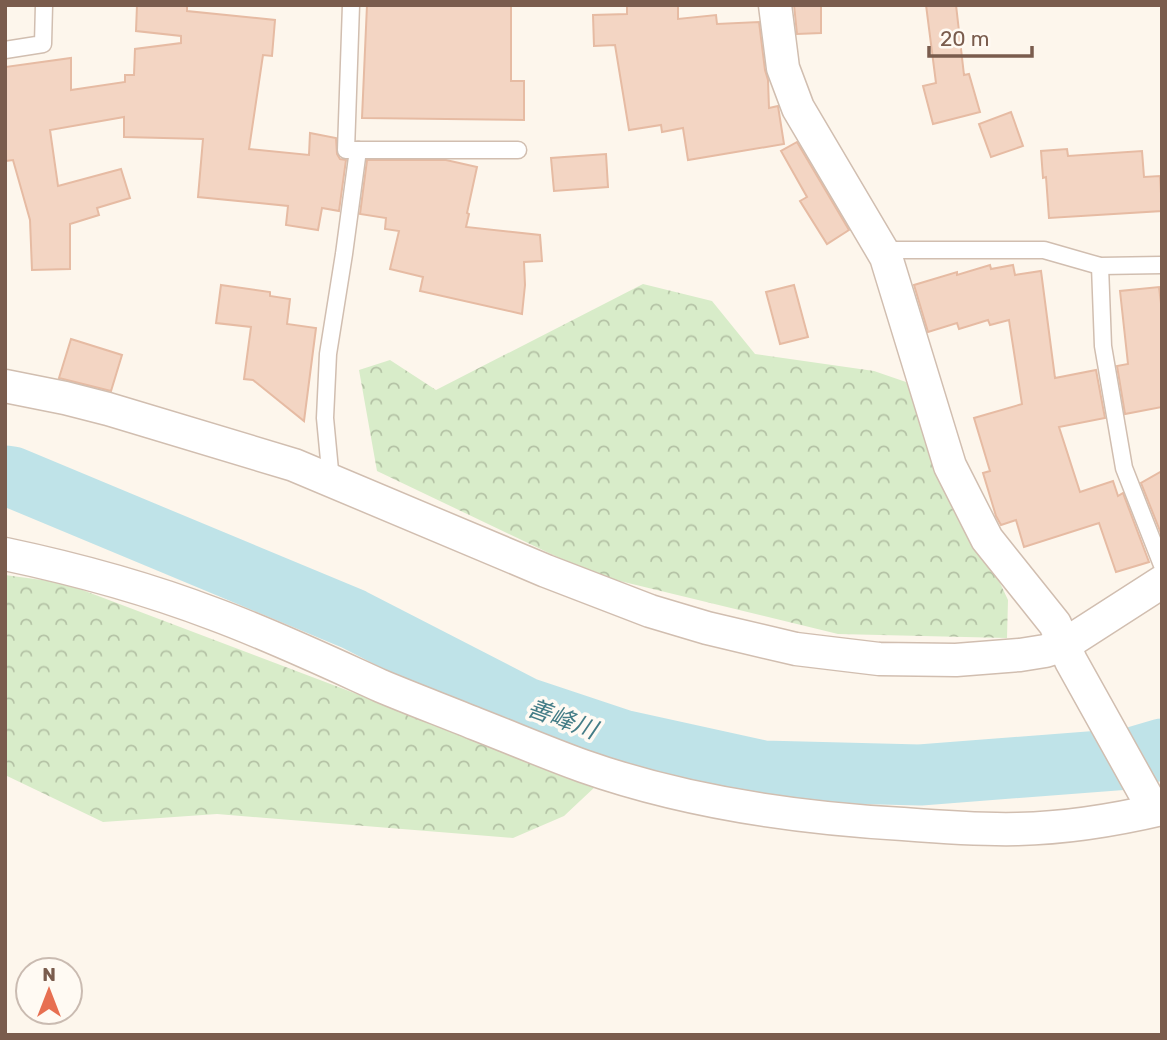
<svg xmlns="http://www.w3.org/2000/svg" width="1167" height="1040" font-family="Rubik,'Noto Sans JP',sans-serif">
<style>
.forest{fill:url(#forest-crowns)}
.lines{fill:none;stroke-linecap:round;stroke-linejoin:round}
.river{stroke:#bfe3e8;stroke-width:61}
.building{fill:#f3d5c3;stroke:#e6bba3;stroke-width:2}
.lane-casing{stroke:#d1beb0;stroke-width:19}
.street-casing{stroke:#d1beb0;stroke-width:35}
.lane{stroke:#fff;stroke-width:16}
.street{stroke:#fff;stroke-width:32}
.labels{text-anchor:middle;stroke-width:7;stroke-linejoin:round;paint-order:stroke}
.water-label{font-size:24px;font-style:italic;fill:#437c86;stroke:#fffaf3}
</style>
<defs>
<pattern id="forest-crowns" width="20" height="18" patternUnits="userSpaceOnUse" patternTransform="scale(1.75)"><rect width="20" height="18" fill="#d8ecc9"/><path d="M2 6a3 3 0 1 1 6 0M12 15a3 3 0 1 1 6 0" fill="none" stroke="#b4c2a5"/></pattern>
</defs>
<rect width="100%" height="100%" fill="#fdf6ec"/>
<g class="forest">
<polygon points="643,284 712,301 755,354 874,371 906,382 1008,600 1007,638 838,634 595,575 377,471 359,370 390,360 436,390"/>
<polygon points="5,575 64,583 597,785 564,816 513,838 217,814 103,822 5,775"/>
</g>
<g class="lines">
<polyline class="river" points="5,476 12,477 353,619 526,708 622,740 763,771 920,775 1128,759 1162,749"/>
</g>
<g class="building">
<polygon points="137,5 187,5 187,11 275,20 272,56 263,55 249,149 309,155 310,133 336,138 337,154 340,159 346,160 339,211 322,208 318,230 286,225 288,206 198,197 203,139 124,137 124,117 50,130 58,186 121,169 130,198 97,208 99,215 70,224 70,269 32,270 30,220 13,160 5,161 5,67 71,58 71,90 125,82 125,75 134,75 135,49 181,43 181,36 136,31"/>
<polygon points="367,5 511,5 511,81 524,81 524,120 362,118"/>
<polygon points="627,5 678,5 678,19 716,15 717,24 759,22 765,70 768,80 769,108 778,106 784,144 688,160 683,128 662,132 661,125 629,130 615,45 594,46 593,15 627,14"/>
<polygon points="794,5 821,5 821,33 797,34"/>
<polygon points="926,5 956,5 964,75 969,74 980,112 933,124 923,86 936,83"/>
<polygon points="1011,112 1023,146 991,157 979,124"/>
<polygon points="797,142 849,230 827,244 800,201 807,197 781,151"/>
<polygon points="1067,149 1068,156 1142,151 1144,177 1160,176 1162,211 1049,218 1046,177 1043,178 1041,151"/>
<polygon points="606,154 608,187 554,191 551,158"/>
<polygon points="367,160 446,160 477,167 467,213 469,214 466,227 540,235 542,261 524,262 525,285 522,314 420,291 423,277 390,269 399,231 385,229 386,218 360,214"/>
<polygon points="990,265 991,269 1013,265 1015,275 1041,271 1055,378 1096,370 1105,418 1059,427 1080,492 1113,481 1118,496 1123,493 1149,562 1116,572 1099,523 1024,547 1016,520 1001,525 996,516 983,473 990,471 974,418 1022,404 1009,320 990,325 988,320 959,329 957,323 928,332 914,285 957,272 957,275"/>
<polygon points="221,285 270,292 270,296 290,299 287,324 316,328 304,421 253,380 244,379 251,327 216,323"/>
<polygon points="794,285 808,337 780,344 766,292"/>
<polygon points="1159,287 1162,312 1162,407 1125,414 1117,366 1128,364 1120,291"/>
<polygon points="71,339 122,355 111,391 59,378"/>
<polygon points="1162,471 1162,536 1141,483"/>
</g>
<g class="lines">
<defs>
<g id="lane">
<polyline points="351,5 346,150 518,150"/>
<polyline points="5,50 43,44 44,5"/>
<polyline points="882,250 1044,250 1100,266 1162,265"/>
<polyline points="1100,266 1103,346 1124,468 1162,565"/>
<polyline points="331,481 325,418 328,354 344,254 358,150"/>
</g>
<g id="street">
<polyline points="775,5 783,68 798,108 886,257 950,466 987,539 1055,624 1071,661 1149,801"/>
<polyline points="5,386 65,398 108,409 294,465 546,571 650,611 707,628 796,649 879,659 956,660 1020,655 1045,651 1064,645 1162,582"/>
<path d="M5,554c71,15 141,34 209,60 57,21 112,47 167,72 31,13 63,25 95,38 36,14 71,29 107,42 102,36 213,52 320,58 38,3 77,6 115,5 48,-1 97,-9 144,-20"/>
</g>
</defs>
<use href="#lane" class="lane-casing"/>
<use href="#street" class="street-casing"/>
<use href="#lane" class="lane"/>
<use href="#street" class="street"/>
</g>
<g class="labels">
<g class="water-label">
<text transform="translate(562 719) rotate(20)" y="8">善峰川</text>
</g>
</g>
<rect width="1167" height="1040" fill="none" stroke="#7a5c4d" stroke-width="14"/>
<g transform="translate(49 991)"><circle r="33" fill="#fffaf3" stroke="#cabbb1" stroke-width="2"/>
<path d="M0-5L12 26L0 18L-12 26Z" fill="#e76f51"/>
<text y="-10" font-size="19" font-weight="bold" text-anchor="middle" fill="#7a5c4d">N</text>
</g>
<path d="M929 46v10h103v-10" fill="none" stroke="#7a5c4d" stroke-width="3.5"/>
<text x="940" y="46" font-size="21" fill="#7a5c4d" stroke="#fffaf3" stroke-width="5" paint-order="stroke">20 m</text>
</svg>
